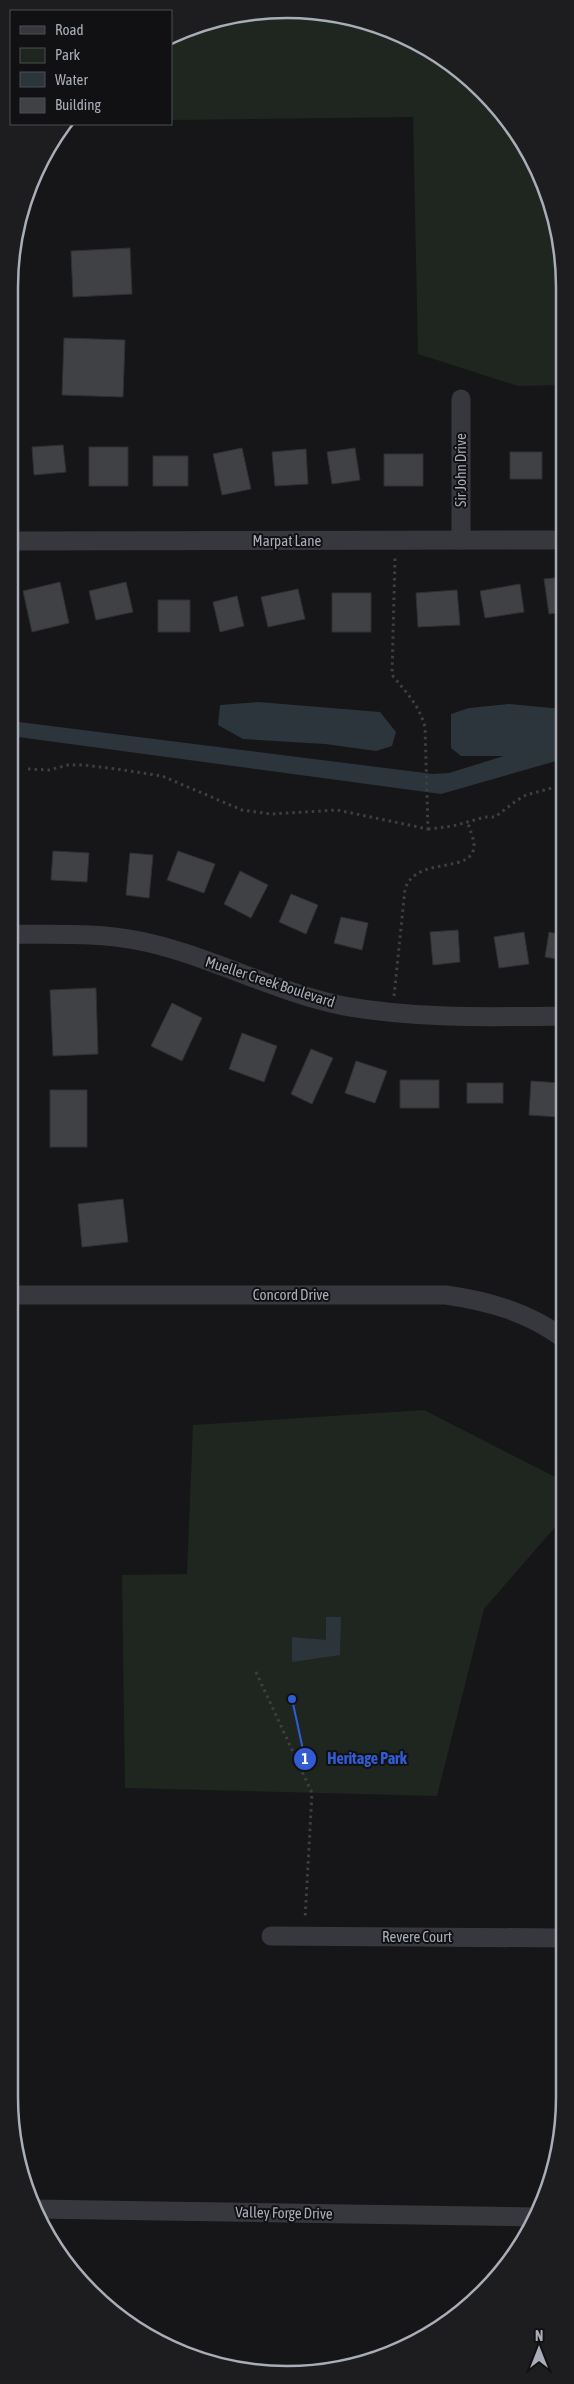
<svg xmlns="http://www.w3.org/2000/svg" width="574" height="2384" font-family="'Asap Condensed',sans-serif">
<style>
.green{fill:#1e261f}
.water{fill:#2c353c}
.building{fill:#404145;stroke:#303034}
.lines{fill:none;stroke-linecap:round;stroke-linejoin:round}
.path{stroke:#3d3f44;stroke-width:3;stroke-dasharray:2.5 4;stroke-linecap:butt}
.minor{stroke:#37383d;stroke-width:19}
.labels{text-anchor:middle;stroke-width:4;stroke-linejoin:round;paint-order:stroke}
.street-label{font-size:15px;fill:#a8adb8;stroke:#111113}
.rim{fill:none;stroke:#a8adb8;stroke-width:2.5}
.leader{fill:none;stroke:#325cd3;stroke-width:2}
.callout-dot{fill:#325cd3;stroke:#111113;stroke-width:2}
.mark-label{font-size:15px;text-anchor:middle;font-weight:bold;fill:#fff}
.callout-label{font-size:16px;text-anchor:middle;font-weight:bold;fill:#325cd3;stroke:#111113;stroke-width:4;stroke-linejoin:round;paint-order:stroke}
</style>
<rect width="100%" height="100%" fill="#161618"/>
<g class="green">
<polygon points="324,11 410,38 484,90 537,164 563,251 563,385 518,386 418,354 413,117 171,120 171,40 215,18"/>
<polygon points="424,1410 563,1481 563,1518 484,1609 437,1796 125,1788 122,1575 187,1574 193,1425"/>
</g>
<g class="water">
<polygon points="258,702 380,712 396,732 392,746 376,751 325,744 243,739 218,725 220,705"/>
<polygon points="509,704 563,709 563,737 557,740 563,739 563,759 441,794 11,736 11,721 19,722 433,774 449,773 504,756 461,756 451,748 451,714 469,708"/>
<polygon points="326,1617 341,1617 340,1655 292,1662 292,1637 326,1640"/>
</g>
<g class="building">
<polygon points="130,248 132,294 73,297 71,251"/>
<polygon points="64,338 125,340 123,397 62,395"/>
<polygon points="63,445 66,472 34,475 32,447"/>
<rect x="89" y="447" width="39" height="39"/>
<polygon points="242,448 251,489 222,495 213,454"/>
<polygon points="355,448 360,480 332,484 327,452"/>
<polygon points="306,449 308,484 275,486 272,452"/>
<rect x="510" y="452" width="32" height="27"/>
<rect x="384" y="454" width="39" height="32"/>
<rect x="153" y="456" width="35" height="30"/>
<polygon points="563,577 563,612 549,614 544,579"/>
<polygon points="60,582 69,623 32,632 23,591"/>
<polygon points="126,582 133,612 96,620 89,591"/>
<polygon points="520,584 524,612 485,618 480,591"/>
<polygon points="298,589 305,619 268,627 261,597"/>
<polygon points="457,590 460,625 418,627 416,593"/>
<rect x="332" y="593" width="39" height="39"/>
<polygon points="237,596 244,626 220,632 213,602"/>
<rect x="158" y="600" width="32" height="32"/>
<polygon points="53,851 89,853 87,882 51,880"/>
<polygon points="178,851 215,864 204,893 167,880"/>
<polygon points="130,853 153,855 149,898 126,895"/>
<polygon points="240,871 268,885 251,918 224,904"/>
<polygon points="291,894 318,905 306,934 279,922"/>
<polygon points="341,917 368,923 362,950 334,943"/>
<polygon points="458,930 460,962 433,965 430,932"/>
<polygon points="524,932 529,964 499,968 494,937"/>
<polygon points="549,932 563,935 563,960 545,957"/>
<polygon points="96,988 98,1054 53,1056 50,990"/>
<polygon points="172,1003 202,1018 182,1061 151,1046"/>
<polygon points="242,1033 277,1046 264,1082 229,1069"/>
<polygon points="311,1049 333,1058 312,1104 291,1094"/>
<polygon points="356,1061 387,1071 375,1103 345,1093"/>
<rect x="400" y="1080" width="39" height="28"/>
<polygon points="531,1081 560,1083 558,1117 529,1115"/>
<rect x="467" y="1083" width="36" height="20"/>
<rect x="50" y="1090" width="37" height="57"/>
<polygon points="123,1199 128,1242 82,1247 78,1204"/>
</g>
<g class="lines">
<g class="path">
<path d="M28,769l21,1 19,-5h15l34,4 45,7 80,34 29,4 66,-4 91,19 -3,-102c-6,-22 -19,-35 -33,-52l3,-117"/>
<polyline points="428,829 453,826 485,817 495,817 516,801 526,795 563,785"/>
<path d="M394,996l11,-107c12,-35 70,-13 69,-45 -1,-7 -4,-15 -7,-23"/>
<polyline points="256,1672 312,1793 305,1919"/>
</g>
<g class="minor">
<polyline points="461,399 461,540"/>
<polyline points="11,541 563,540"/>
<path d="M10,934c41,1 85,-2 125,6 70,13 138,52 209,66 73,13 146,11 219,10"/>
<path d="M10,1295h436c42,6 82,17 117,43"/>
<polyline points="271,1936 563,1938"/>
<polyline points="34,2209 535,2217"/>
</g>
</g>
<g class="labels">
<g class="street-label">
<text transform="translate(461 470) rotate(-90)" y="5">Sir John Drive</text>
<text x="287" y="546">Marpat Lane</text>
<text transform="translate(270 982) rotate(18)" y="5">Mueller Creek Boulevard</text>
<text x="291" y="1300">Concord Drive</text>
<text x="417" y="1942">Revere Court</text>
<text transform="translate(284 2213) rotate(1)" y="5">Valley Forge Drive</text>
</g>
</g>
<path d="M0 0H574V2384H0ZM287 18H287A269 269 0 0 1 556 287V2097A269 269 0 0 1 287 2366H287A269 269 0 0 1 18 2097V287A269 269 0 0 1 287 18Z" fill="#1d1d20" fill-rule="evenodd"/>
<path class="rim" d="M287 18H287A269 269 0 0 1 556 287V2097A269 269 0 0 1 287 2366H287A269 269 0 0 1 18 2097V287A269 269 0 0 1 287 18Z"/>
<path class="leader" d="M292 1699L305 1759"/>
<g class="callout-dot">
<circle cx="292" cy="1699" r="5"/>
<circle cx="305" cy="1759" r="12"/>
</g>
<g class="mark-label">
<text x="305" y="1764">1</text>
</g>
<g class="callout-label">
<text x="367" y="1764">Heritage Park</text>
</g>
<rect x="10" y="10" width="162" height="115" fill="#111113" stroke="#4d4f55"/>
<rect x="20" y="26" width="25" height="8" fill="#37383d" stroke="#4d4f55"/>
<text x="55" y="35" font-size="15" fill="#a8adb8">Road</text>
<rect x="20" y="48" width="25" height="15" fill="#1e261f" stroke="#4d4f55"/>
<text x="55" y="60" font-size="15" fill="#a8adb8">Park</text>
<rect x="20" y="72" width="25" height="15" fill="#2c353c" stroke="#4d4f55"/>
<text x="55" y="85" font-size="15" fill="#a8adb8">Water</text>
<rect x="20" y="98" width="25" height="15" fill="#404145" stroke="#4d4f55"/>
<text x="55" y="110" font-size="15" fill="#a8adb8">Building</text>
<g transform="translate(539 2349)" stroke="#111113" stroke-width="4" paint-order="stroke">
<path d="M0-4L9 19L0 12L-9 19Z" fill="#a8adb8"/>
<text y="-8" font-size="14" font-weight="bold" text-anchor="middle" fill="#a8adb8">N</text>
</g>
</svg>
